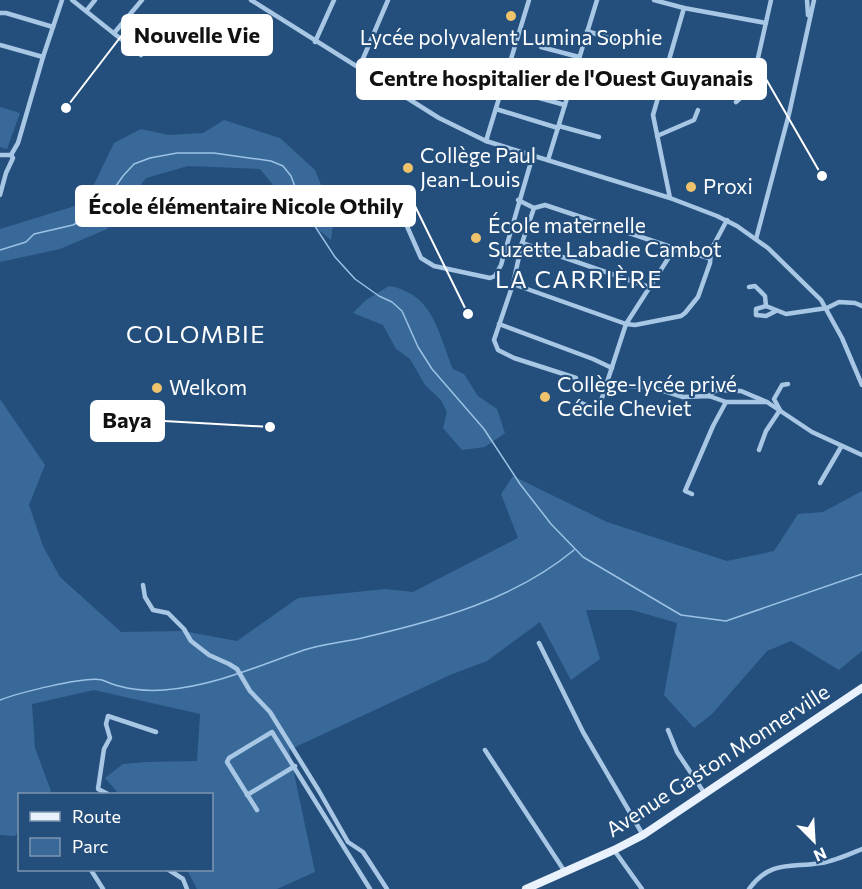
<svg xmlns="http://www.w3.org/2000/svg" width="862" height="889" font-family="Commissioner,sans-serif">
<style>
.green{fill:#386999}
.lines{fill:none;stroke-linecap:round;stroke-linejoin:round}
.stream{stroke:#9cc2e5;stroke-width:1.5}
.minor{stroke:#a8c7e5;stroke-width:4.5}
.primary{stroke:#e8f1fc;stroke-width:8}
.poi-dot{fill:#efc26c;stroke:#244f7c;stroke-width:2}
.labels{text-anchor:middle;stroke-width:4.5;stroke-linejoin:round;paint-order:stroke}
.poi-label{font-size:21px;fill:#fff;stroke:#244f7c;text-anchor:start}
.street-label{font-size:21px;fill:#fff;stroke:#244f7c}
.quarter-label{font-size:24px;letter-spacing:1.5px;fill:#fff;stroke:#244f7c}
.leader{fill:none;stroke:#fff;stroke-width:2}
.callout-dot{fill:#fff;stroke:#244f7c;stroke-width:2}
.callout{fill:#fff;stroke:#fff;stroke-width:2}
.callout-label{font-size:22px;text-anchor:middle;font-weight:bold;fill:#111}
</style>
<rect width="100%" height="100%" fill="#244f7c"/>
<g class="green">
<polygon points="0,107 20,113 7,149 0,147"/>
<polygon points="224,120 280,138 315,170 334,217 331,240 292,208 260,169 188,166 146,178 107,229 60,249 0,262 0,229 85,203 114,143 141,129 169,135 203,133"/>
<path d="M389,286c45,8 49,47 64,83l11,5 14,22 19,13 8,24 -20,14 -23,3 -19,-22 4,-16 -6,-12 -16,-15 -15,-26 -14,-10 -13,-24 -30,-12 13,-13z"/>
<polygon points="0,399 45,465 29,505 43,546 60,577 121,632 183,631 237,641 298,598 385,589 413,592 518,538 501,494 513,476 607,522 727,561 774,551 798,514 823,512 862,491 862,651 839,670 791,641 767,651 712,714 694,728 664,695 677,623 632,610 586,610 600,659 571,680 540,622 487,661 450,675 289,750 315,872 277,889 197,889 187,870 212,870 212,794 119,794 105,778 123,764 146,762 197,761 200,714 94,690 32,704 35,748 51,791 48,794 20,794 19,830 15,836 0,835"/>
</g>
<g class="lines">
<g class="stream">
<polyline points="0,250 26,242 34,234 73,225 84,219 99,210 123,176 134,164 150,158 177,153 214,153 271,161 283,166 291,176 303,208 335,257 355,279 379,296 392,302 402,311 418,347 432,369 484,429 520,484 551,524 583,557 681,615 726,621 862,574"/>
<path d="M0,700c18,-7 85,-24 102,-20 6,2 11,5 17,6 14,4 31,5 45,4 50,-4 94,-24 140,-40 19,-6 42,-8 62,-13 73,-17 149,-38 208,-87"/>
</g>
<g class="minor">
<polyline points="72,0 141,55"/>
<polyline points="251,0 439,118 486,141 670,198 717,216 737,226 768,248 821,300 842,338 862,385"/>
<polyline points="654,0 684,8 766,23"/>
<polyline points="807,0 808,15"/>
<polyline points="87,10 95,0"/>
<polyline points="0,13 6,13 53,27"/>
<polyline points="587,31 624,43"/>
<polyline points="115,32 142,0"/>
<polyline points="315,42 334,0"/>
<polyline points="0,45 43,57"/>
<polyline points="541,47 579,57"/>
<polyline points="667,66 752,86"/>
<polyline points="359,68 388,0"/>
<polyline points="573,78 610,91"/>
<polyline points="532,96 565,105"/>
<polyline points="736,102 751,89 771,0"/>
<polyline points="496,109 558,128"/>
<polyline points="559,126 599,137"/>
<polyline points="657,136 694,120 698,110"/>
<polyline points="486,141 529,0"/>
<polyline points="0,155 11,155 18,143 43,57 62,0"/>
<polyline points="548,160 597,0"/>
<polyline points="0,195 6,173 13,158 11,155"/>
<polyline points="670,198 653,115 684,8"/>
<polyline points="518,200 534,208"/>
<polyline points="406,224 421,258 434,266 490,278 495,276 501,265 533,155"/>
<polyline points="756,239 789,114 814,0"/>
<polyline points="522,243 649,287"/>
<polyline points="513,284 626,324 635,325 681,316 685,313 698,297 710,263 711,250 727,220"/>
<polyline points="749,287 755,286 765,296 766,306 756,309 756,315 766,316 776,311"/>
<polyline points="766,306 786,314 827,308 839,302 855,303 862,306"/>
<polyline points="499,324 593,359 612,368"/>
<polyline points="576,378 514,358 498,350 494,340 513,284 522,243 534,208 545,205 677,249"/>
<polyline points="606,385 651,387 683,397 709,396 726,402 767,402 812,432 862,455"/>
<polyline points="709,396 716,390 741,391 767,402"/>
<polyline points="579,402 598,410 626,324 671,254 677,249 709,258"/>
<polyline points="759,450 766,431 780,410 774,399 782,385 788,384"/>
<polyline points="820,483 841,447"/>
<polyline points="692,494 685,491 713,426 726,402"/>
<polyline points="143,585 145,597 153,610 168,613 184,629 191,641 209,655 229,664 237,669 250,691 270,712 319,791 348,842 363,852 387,889"/>
<polyline points="539,643 583,732 643,835"/>
<polyline points="668,730 677,752 705,794"/>
<polyline points="485,750 565,872"/>
<polyline points="108,794 98,789 104,749 110,738 106,724 108,716 156,732"/>
<polyline points="247,795 295,766"/>
<polyline points="257,810 227,762 229,758 272,732 370,889"/>
<polyline points="614,850 642,889"/>
<polyline points="91,870 103,889"/>
<polyline points="169,870 183,879 187,889"/>
<path d="M749,889c21,-29 41,-21 72,-26 14,-2 29,-9 41,-14"/>
</g>
<polyline class="primary" points="526,889 614,850 643,835 862,688"/>
</g>
<g class="poi-dot">
<circle cx="511" cy="16" r="6"/>
<circle cx="408" cy="168" r="6"/>
<circle cx="691" cy="187" r="6"/>
<circle cx="476" cy="238" r="6"/>
<circle cx="157" cy="388" r="6"/>
<circle cx="545" cy="397" r="6"/>
</g>
<g class="labels">
<g class="poi-label">
<text x="511" y="45" text-anchor="middle">Lycée polyvalent Lumina Sophie</text>
<text x="420" y="163">Collège Paul<tspan x="420" dy="24">Jean-Louis</tspan></text>
<text x="703" y="194">Proxi</text>
<text x="488" y="233">École maternelle<tspan x="488" dy="24">Suzette Labadie Cambot</tspan></text>
<text x="557" y="392">Collège-lycée privé<tspan x="557" dy="24">Cécile Cheviet</tspan></text>
<text x="169" y="395">Welkom</text>
</g>
<g class="street-label">
<text transform="translate(718 761) rotate(-33)" y="7">Avenue Gaston Monnerville</text>
</g>
<g class="quarter-label">
<text x="579" y="288">LA CARRIÈRE</text>
<text x="196" y="343">COLOMBIE</text>
</g>
</g>
<path class="leader" d="M66 108L122 35M822 176L766 79M468 314L415 206M270 427L164 421"/>
<g class="callout-dot">
<circle cx="66" cy="108" r="6"/>
<circle cx="822" cy="176" r="6"/>
<circle cx="468" cy="314" r="6"/>
<circle cx="270" cy="427" r="6"/>
</g>
<g class="callout">
<rect x="122" y="15" width="150" height="40" rx="6"/>
<rect x="357" y="59" width="409" height="40" rx="6"/>
<rect x="76" y="186" width="339" height="40" rx="6"/>
<rect x="91" y="401" width="73" height="40" rx="6"/>
</g>
<g class="callout-label">
<text x="197" y="43">Nouvelle Vie</text>
<text x="561" y="86">Centre hospitalier de l'Ouest Guyanais</text>
<text x="246" y="214">École élémentaire Nicole Othily</text>
<text x="127" y="428">Baya</text>
</g>
<rect x="18" y="793" width="195" height="78" fill="#244f7c" stroke="#7c95b0" stroke-width="1.5"/>
<rect x="30" y="812" width="30" height="9" fill="#e8f1fc" stroke="#7c95b0" stroke-width="1.5"/>
<text x="72" y="823" font-size="18" fill="#ffffff">Route</text>
<rect x="30" y="838" width="30" height="18" fill="#386999" stroke="#7c95b0" stroke-width="1.5"/>
<text x="72" y="853" font-size="18" fill="#ffffff">Parc</text>
<g transform="translate(814 841) rotate(156)" stroke="#244f7c" stroke-width="4.5" paint-order="stroke">
<path d="M0-4.5L10 22L0 15L-10 22Z" fill="#ffffff"/>
<text y="-9" font-size="16" font-weight="bold" text-anchor="middle" fill="#ffffff">N</text>
</g>
</svg>
